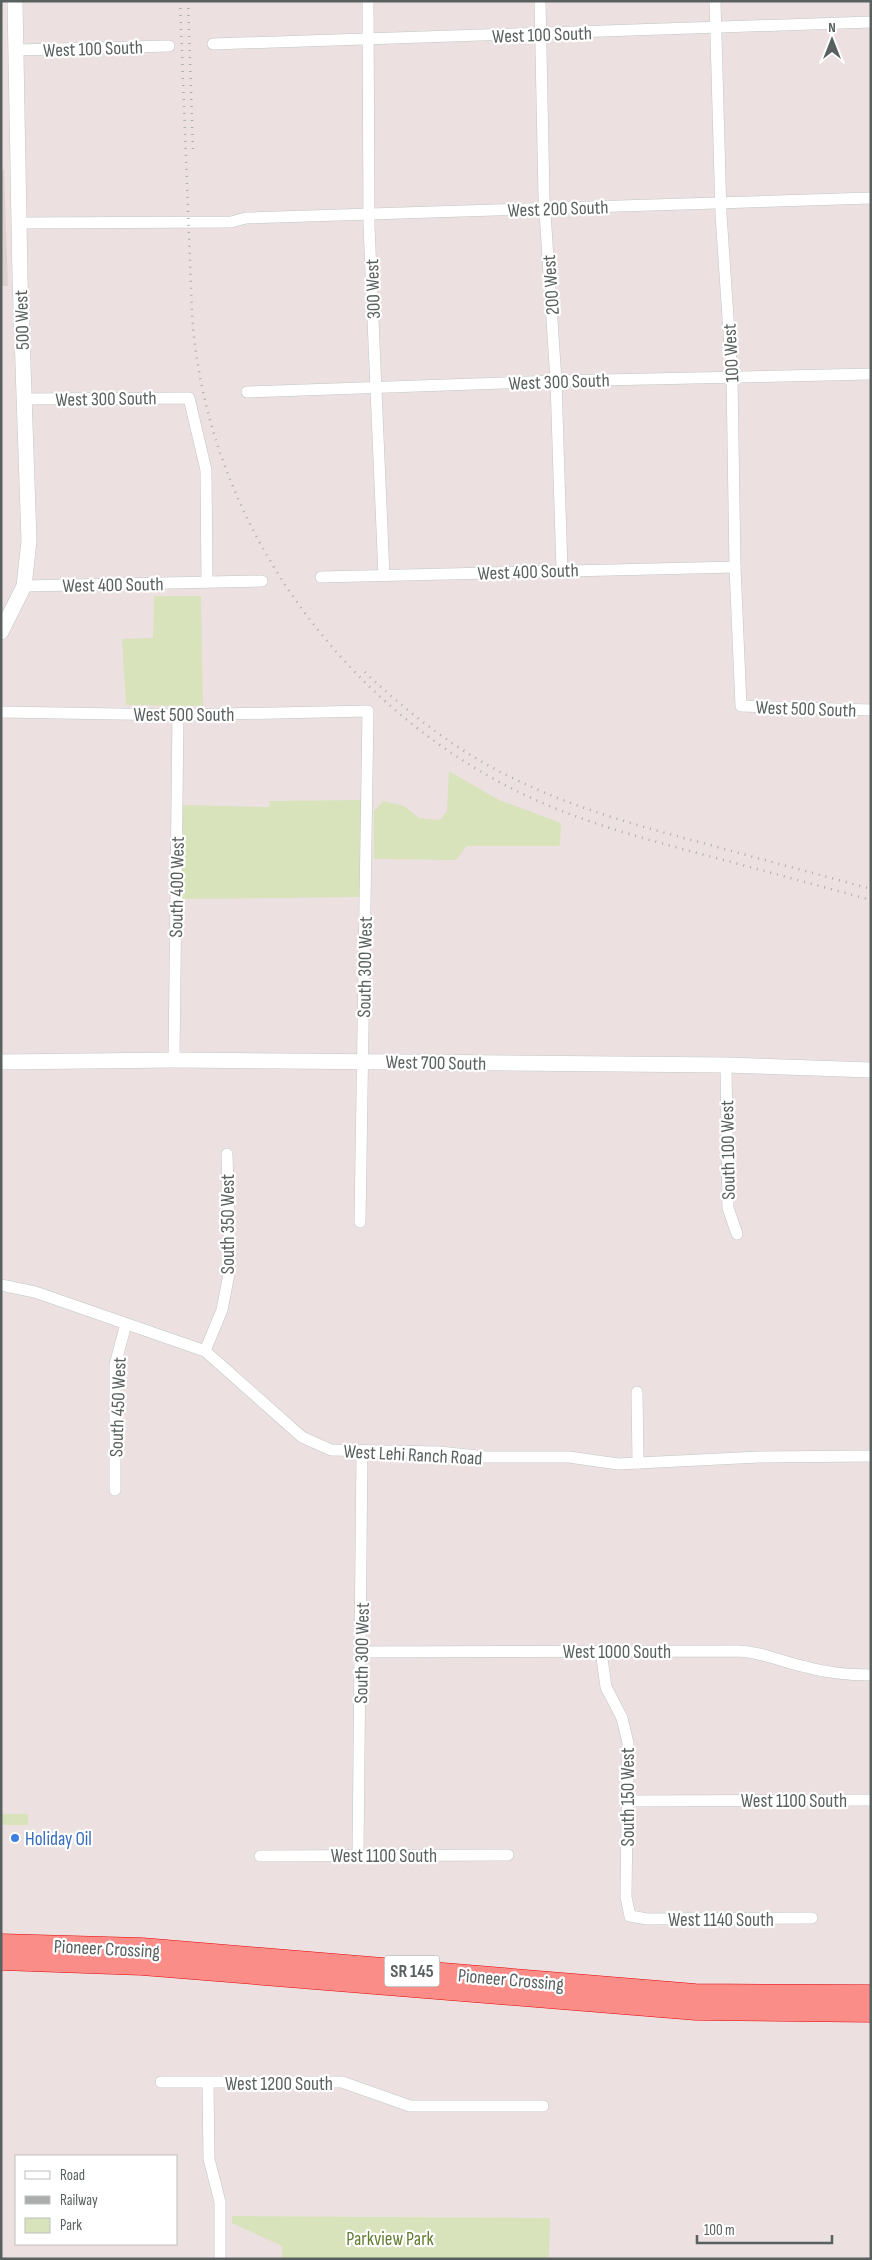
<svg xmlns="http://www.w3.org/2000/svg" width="872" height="2260" font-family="'Sofia Sans Condensed',sans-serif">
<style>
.education{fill:#ded2d1}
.green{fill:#d8e3bc}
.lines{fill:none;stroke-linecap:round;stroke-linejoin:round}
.street-casing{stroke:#bfc7c6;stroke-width:12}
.secondary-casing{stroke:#c0c8c8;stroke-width:16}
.highway-casing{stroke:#e70508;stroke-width:21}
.street{stroke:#fff;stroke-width:11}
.secondary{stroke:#fff;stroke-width:15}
.highway{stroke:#fa8d88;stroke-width:20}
.rail{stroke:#abadac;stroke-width:2.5;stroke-dasharray:1 6;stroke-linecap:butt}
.shop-dot{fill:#3f7fe0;stroke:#fff;stroke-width:2}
.labels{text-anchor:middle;stroke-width:4.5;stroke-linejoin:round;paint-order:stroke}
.shield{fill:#fff;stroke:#8b9090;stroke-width:1}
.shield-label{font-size:18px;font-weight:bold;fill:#596160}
.street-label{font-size:19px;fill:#596160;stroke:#fff}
.shop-label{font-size:19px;fill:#366cbe;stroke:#fff;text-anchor:start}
.park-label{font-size:19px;fill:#647d34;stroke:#fff}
</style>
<rect width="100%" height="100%" fill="#ece1e0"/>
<polygon class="education" points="1,170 4,170 8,286 1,286"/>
<g class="green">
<polygon points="154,596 201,596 203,706 126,705 122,639 153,638"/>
<polygon points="449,771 499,800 561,823 560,845 556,846 467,846 456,860 374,859 374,811 383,801 404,806 419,818 440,820 447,811"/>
<polygon points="362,800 361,897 180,899 182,805 269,807 270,801"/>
<rect x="1" y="1814" width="27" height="11"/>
<polygon points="232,2216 550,2218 549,2259 282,2259 282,2246 232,2223"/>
</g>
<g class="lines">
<defs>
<g id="street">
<polyline points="368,1 369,226 384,576"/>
<polyline points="540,1 544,197 556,381 562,570"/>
<polyline points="715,1 721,214 732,377 735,567 741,706 871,710"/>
<polyline points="213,44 871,22"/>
<polyline points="17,50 169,46"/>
<polyline points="20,223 231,222 246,218 871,198"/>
<polyline points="247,392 556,381 871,374"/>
<polyline points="24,399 189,398 206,470 207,582"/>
<polyline points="321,577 735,567"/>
<polyline points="24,586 262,581"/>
<polyline points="1,712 178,715 368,711 360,1222"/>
<polyline points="174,1060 178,715"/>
<polyline points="726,1065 728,1208 737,1234"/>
<polyline points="1,1285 35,1292 205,1351 302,1437 331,1450 439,1452 486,1457 569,1457 618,1464 759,1457 871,1456"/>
<polyline points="205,1351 222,1310 230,1269 227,1154"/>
<polyline points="637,1392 638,1463"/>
<polyline points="115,1490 115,1365 126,1324"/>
<polyline points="601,1651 606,1687 622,1718 628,1743 626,1897 630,1916 647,1919 812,1918"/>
<path d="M361,1652l377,-1c25,1 44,11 68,16 21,6 43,8 65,8"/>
<polyline points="628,1801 871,1800"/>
<polyline points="358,1855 362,1451"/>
<polyline points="260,1856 508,1855"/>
<polyline points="161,2082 342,2082 410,2106 543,2106"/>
<polyline points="208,2083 209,2159 220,2202 220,2259"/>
</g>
<g id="secondary">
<polyline points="1,632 24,586 29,541 20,277 15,1"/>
<polyline points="1,1062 174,1060 726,1065 871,1070"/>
</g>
<g id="highway">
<polyline points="1,1944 142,1948 695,1994 871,1995"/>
<polyline points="1,1960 142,1965 696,2010 871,2012"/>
</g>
</defs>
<use href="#street" class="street-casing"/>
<use href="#secondary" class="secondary-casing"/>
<use href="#highway" class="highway-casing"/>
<use href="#street" class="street"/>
<use href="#secondary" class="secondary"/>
<use href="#highway" class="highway"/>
<g class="rail">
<path d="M180,1l12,313c14,210 155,402 346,487 54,24 111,39 167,54 56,15 111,30 166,45"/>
<polyline points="188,1 193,150"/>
<path d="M365,672c47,45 99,84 158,111 60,28 123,45 187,62 54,15 107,29 161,44"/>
</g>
</g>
<circle class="shop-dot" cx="15" cy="1838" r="5"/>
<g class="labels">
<rect class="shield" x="384.5" y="1955.5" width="55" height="31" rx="4"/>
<g class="shield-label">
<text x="412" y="1977">SR 145</text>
</g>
<g class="street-label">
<text transform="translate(542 34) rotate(-2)" y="7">West 100 South</text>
<text transform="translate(93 48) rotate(-2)" y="7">West 100 South</text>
<text transform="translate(558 208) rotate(-2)" y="7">West 200 South</text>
<text transform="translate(550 285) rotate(-94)" y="7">200 West</text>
<text transform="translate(372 289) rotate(-92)" y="7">300 West</text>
<text transform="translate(21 320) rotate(-92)" y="7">500 West</text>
<text transform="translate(730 353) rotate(-93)" y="7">100 West</text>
<text transform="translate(559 381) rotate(-2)" y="7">West 300 South</text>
<text transform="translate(106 398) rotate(-1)" y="7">West 300 South</text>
<text transform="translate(528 571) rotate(-2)" y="7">West 400 South</text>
<text transform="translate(113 584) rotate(-1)" y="7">West 400 South</text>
<text transform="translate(806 708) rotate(2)" y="7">West 500 South</text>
<text x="184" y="721">West 500 South</text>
<text transform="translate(176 887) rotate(-89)" y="7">South 400 West</text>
<text transform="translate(364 967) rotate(-89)" y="7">South 300 West</text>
<text transform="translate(436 1062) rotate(1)" y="7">West 700 South</text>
<text transform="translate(727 1150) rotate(-91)" y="7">South 100 West</text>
<text transform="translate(227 1224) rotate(-90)" y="7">South 350 West</text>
<text transform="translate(117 1407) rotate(-88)" y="7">South 450 West</text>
<text transform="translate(413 1454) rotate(3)" y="7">West Lehi Ranch Road</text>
<text x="617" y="1658">West 1000 South</text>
<text transform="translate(361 1653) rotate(-89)" y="7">South 300 West</text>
<text transform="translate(627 1797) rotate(-90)" y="7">South 150 West</text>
<text x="794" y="1807">West 1100 South</text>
<text x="384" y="1862">West 1100 South</text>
<text x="721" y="1926">West 1140 South</text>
<text transform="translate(107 1948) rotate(3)" y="7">Pioneer Crossing</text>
<text transform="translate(511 1979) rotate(5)" y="7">Pioneer Crossing</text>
<text x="279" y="2090">West 1200 South</text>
</g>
<g class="shop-label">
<text x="25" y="1845">Holiday Oil</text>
</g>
<g class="park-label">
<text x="390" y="2245">Parkview Park</text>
</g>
</g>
<rect width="872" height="2260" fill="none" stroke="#596160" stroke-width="5"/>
<rect x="15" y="2155" width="162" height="90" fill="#ffffff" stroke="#bdc0bf"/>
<rect x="25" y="2171" width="25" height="8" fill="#ffffff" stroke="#bdc0bf"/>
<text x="60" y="2180" font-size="15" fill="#596160">Road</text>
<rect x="25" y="2196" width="25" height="8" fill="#abadac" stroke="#bdc0bf"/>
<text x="60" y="2205" font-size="15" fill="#596160">Railway</text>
<rect x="25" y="2218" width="25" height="15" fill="#d8e3bc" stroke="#bdc0bf"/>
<text x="60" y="2230" font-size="15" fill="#596160">Park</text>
<g transform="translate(832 40)" stroke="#ffffff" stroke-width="4" paint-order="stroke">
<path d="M0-4L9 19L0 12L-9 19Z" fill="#596160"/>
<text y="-8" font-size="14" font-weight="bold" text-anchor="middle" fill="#596160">N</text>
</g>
<path d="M697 2235v8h135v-8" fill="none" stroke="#596160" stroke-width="2.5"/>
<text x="704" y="2235" font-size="15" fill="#596160" stroke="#ffffff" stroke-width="4" paint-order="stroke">100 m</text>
</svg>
